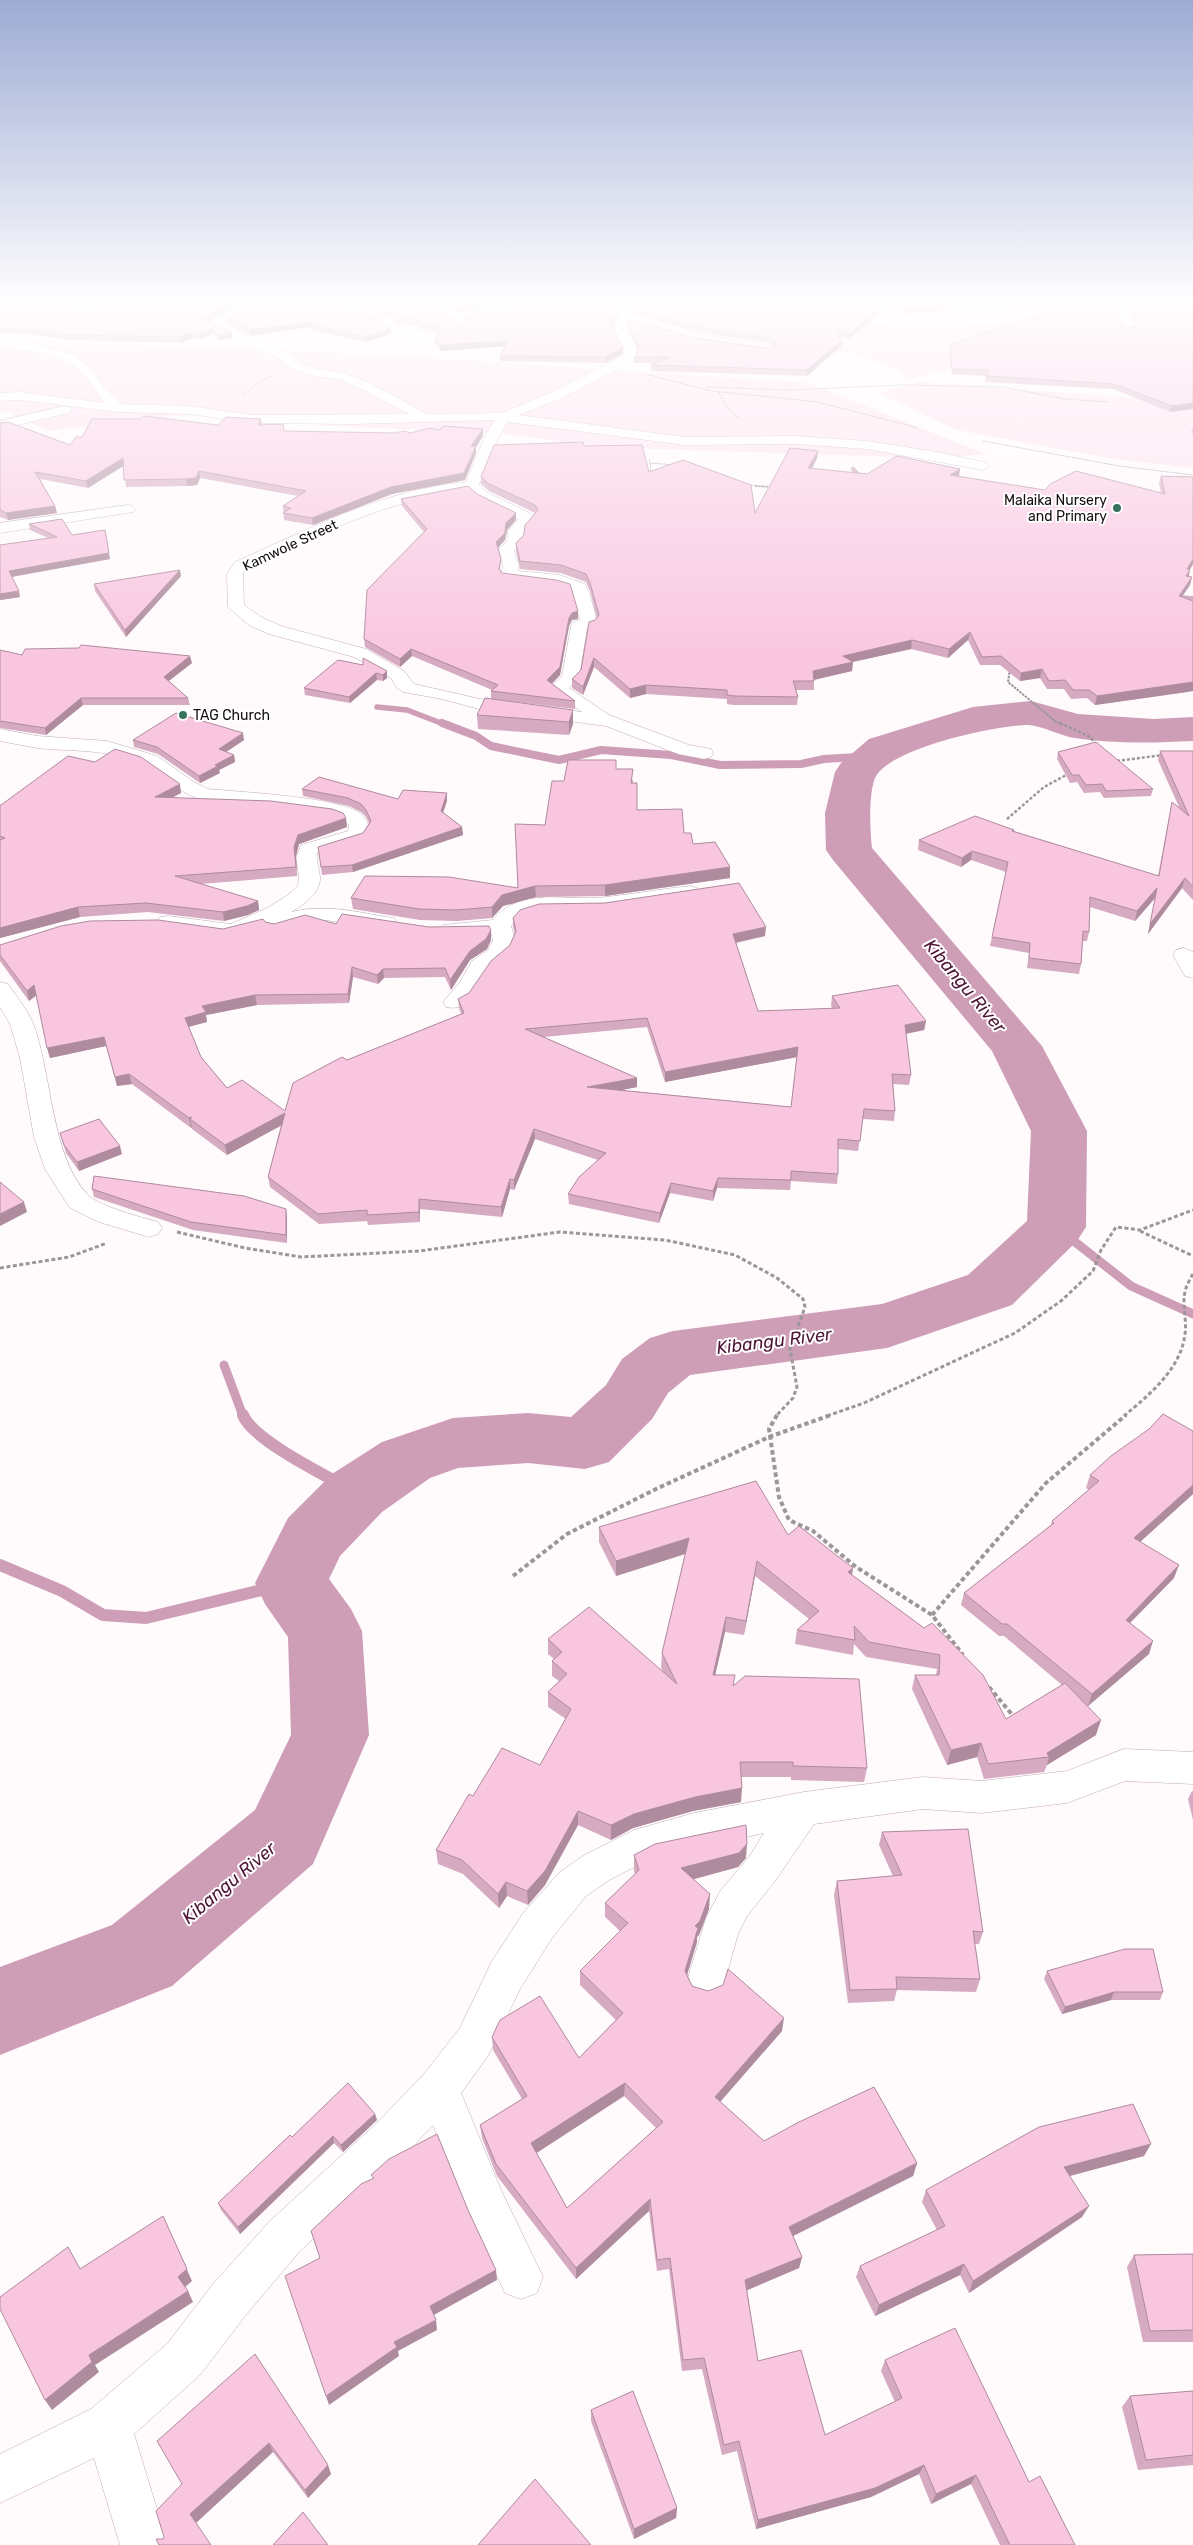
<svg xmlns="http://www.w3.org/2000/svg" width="1193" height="2545" font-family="Rubik,sans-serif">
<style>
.green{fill:#fedfee}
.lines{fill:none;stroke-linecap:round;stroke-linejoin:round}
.stream-far4{stroke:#ce9db6;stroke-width:4.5}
.stream-far3{stroke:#ce9db6;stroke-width:5.5}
.stream-far2{stroke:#ce9db6;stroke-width:8}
.stream-far1{stroke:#ce9db6;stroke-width:9}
.stream{stroke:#ce9db6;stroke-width:12}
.river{fill:#ce9db6;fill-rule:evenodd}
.street-casing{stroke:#c0abb5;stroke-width:1}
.path-far4{stroke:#9c9698;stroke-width:1;stroke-dasharray:2 1;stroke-linecap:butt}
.path-far3{stroke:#9c9698;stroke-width:2;stroke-dasharray:2.5 1;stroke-linecap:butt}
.path-far2{stroke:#9c9698;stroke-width:2.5;stroke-dasharray:3 2;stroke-linecap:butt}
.path-far1{stroke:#9c9698;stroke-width:3;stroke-dasharray:4 2.5;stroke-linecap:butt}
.path{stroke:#9c9698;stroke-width:4;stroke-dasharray:4.5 3;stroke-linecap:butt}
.street{fill:#fff;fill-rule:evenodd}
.wall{fill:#d6aac1;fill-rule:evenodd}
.shaded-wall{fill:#ae8b9d}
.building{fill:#f9c6e0;stroke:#ae8b9d;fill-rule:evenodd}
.poi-dot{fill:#38735d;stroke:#fff;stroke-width:2}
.labels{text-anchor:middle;stroke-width:4;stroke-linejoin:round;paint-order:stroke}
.far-poi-label{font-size:14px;fill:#150e11;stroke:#fff;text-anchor:end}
.far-street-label{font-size:14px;fill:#150e11;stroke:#fff}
.water-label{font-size:18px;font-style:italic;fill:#4f1638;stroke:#fff}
</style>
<rect width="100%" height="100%" fill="#fffafc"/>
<g class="green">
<polygon points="688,323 865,323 911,328 1014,324 961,367 909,379 889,367 850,352 786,351 681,331"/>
<polygon points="0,342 47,346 90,344 233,348 386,355 808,383 986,454 924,458 598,447 508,434 331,426 218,411 48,431 8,412 0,411"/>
<polygon points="920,382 1122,397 1193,406 1193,468 1114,459 957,430 879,393"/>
</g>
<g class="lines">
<polyline class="stream-far4" points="853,469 866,484"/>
<g class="stream-far3">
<polyline points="1172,597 1193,599"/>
<polyline points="377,707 407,710 446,725"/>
</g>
<polyline class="stream-far2" points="442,723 476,736 491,746 559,760 601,750 671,755 720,765 801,764 824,759 875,756"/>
<g class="stream-far1">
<polyline points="1056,1227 1131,1286 1193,1314"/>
<polyline points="224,1365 243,1416"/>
</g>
<g class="stream">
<path d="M243,1415c10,26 88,63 114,78"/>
<polyline points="0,1565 62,1591 103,1615 146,1618 291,1583"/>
</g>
<path class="river" d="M1031,701l47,13 76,5 39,-2v24c-39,2 -79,3 -118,-3 -15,-2 -31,-12 -47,-13 -32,0 -136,23 -152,51 -8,16 -6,54 -4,72l170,198 45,85 -1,96 -9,14 -65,64 -125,43 -197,27 -22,18 -16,26 -43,43 -24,7 -57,-6 -70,5 -28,10 -48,34 -42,44 -11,23 22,30 11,22 7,104 -56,129 -141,122 -172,69v-88l112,-42 143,-115 36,-75 -3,-98 -23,-33 -10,-21 33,-65 44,-44 50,-32 71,-24 75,-5 43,4 35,-32 16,-26 28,-21 23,-7 209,-27 86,-29 59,-54 4,-90 -39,-80 -159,-191 -7,-10 -1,-37 10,-41 6,-9 28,-24 104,-32z"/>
<defs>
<g id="street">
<path d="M138,300h41l-5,3 -67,8 -29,6 -6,-3c10,-10 51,-12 66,-14z"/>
<path d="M253,300h13l-12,10 -32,14 15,5 15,10 32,12 17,12 15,6 29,4 27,11 55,30 75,-1 48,-20 75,-38v-5l-12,-21 16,-29h11l-15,29 12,21 -2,10 -75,39 -41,16 166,22 111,-1 71,5 70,11 51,11 2,3 -7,4 -116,-21 -71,-5 -111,1 -177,-23 -9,14 -20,49 9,8 46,22 2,3 -13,14 -1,11 -8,8 5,14 -1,6 42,4 25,9c5,8 10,29 12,39l-2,4 -8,2 -8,49 -10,10 40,27 80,30 22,4 2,4 -2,4 -7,2 -26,-5 -72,-28 -127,-17 -37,-10 -39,-7 -6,-4 -6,-10 -37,-21 -85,-23 -20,-9 -21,-18 -1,-33 8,-12c76,-34 148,-72 231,-80l19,-46 10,-16 -143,4 -100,-1 -63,-9 -71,-2 -98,-12 -20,1v-8l20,-1 85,11c-8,-9 -14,-21 -21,-28 -23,-23 -54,-24 -84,-27v-8l39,4 35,11 20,16 9,15 19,18 67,2 63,9 157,-1 -45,-24 -26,-11 -24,-3 -21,-7 -17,-12 -32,-12 -15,-12 -24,-9zM469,491l9,8 41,20 -11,12 -1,10 -9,9 5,15 -2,10 2,3 54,7 15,5 8,30 -7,2 -2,4 -9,50 -13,12 33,24 -102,-13 -66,-15 -10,-13 -38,-22 -85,-23 -20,-9 -17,-12 -1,-31 4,-6c72,-33 142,-70 222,-77z"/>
<polygon points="341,300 353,300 347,307 350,310 393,319 395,326 435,333 441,337 435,341 385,331 383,323 342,315 335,306"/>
<polygon points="435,300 446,300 442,306 456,315 547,303 553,306 547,309 463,321 467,326 461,329 432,308 430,306"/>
<polygon points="1111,300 1122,300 1134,329 1132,331 1124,331"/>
<polygon points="64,406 69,407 71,410 69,413 0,429 0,421"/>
<polygon points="128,505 133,506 135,509 133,512 0,533 0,523"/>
<path d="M0,729l37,7 70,5 50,15 37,26 14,7c32,3 129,8 152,24 5,4 8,10 10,16l-8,10 -45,14c-1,8 2,15 3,24 1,16 -17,28 -29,35 33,-8 62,-1 95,5l8,1 3,5 -3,5c-23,5 -50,-8 -74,-8 -18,1 -35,14 -53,10l-2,-4 -38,11 -67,-10 -3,-5 3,-5 8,-1 63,8 36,-16 21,-13 10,-9 1,-10 -3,-18 5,-13 47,-14 1,-6c-21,-21 -113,-20 -145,-25 -25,-5 -40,-27 -62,-36 -38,-16 -66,-12 -105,-16 -12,-2 -25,-5 -37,-7z"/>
<path d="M690,886l7,2 4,4 -4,4 -92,14 -72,1 -15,8 -7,7 4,14c-3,7 -6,15 -12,20 -4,3 -10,6 -13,9 -14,15 -18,44 -44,38l-3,-5 17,-20 12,-21 16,-11 5,-10 -2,-7 -40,4 -8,-2 -3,-5 3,-5 50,-5c28,-35 75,-18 113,-23 28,-3 56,-8 84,-11z"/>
<polygon points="1184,948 1193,952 1193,978 1185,976 1173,955 1176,950"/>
<path d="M0,982l8,2c9,13 21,28 26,42 18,49 17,131 54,169 12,12 53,22 70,27l4,6 -4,6 -9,3 -50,-15 -29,-14 -4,-6 -21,-33 -11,-32 -14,-79 -10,-34 -10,-17z"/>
<polygon points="1124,1749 1193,1752 1193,1784 1125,1781 1067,1803 982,1813 923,1809 814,1824 775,1881 747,1916 738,1934 720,1998 706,2003 692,1998 686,1984 706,1918 721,1890 749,1857 764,1833 654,1857 609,1880 586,1896 552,1938 520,1989 488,2056 461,2093 501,2190 543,2277 537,2293 521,2299 505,2293 471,2220 433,2125 407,2153 300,2251 245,2316 200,2375 134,2434 168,2545 120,2545 94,2458 0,2503 0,2454 91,2409 168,2343 213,2284 270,2221 377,2123 424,2074 460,2028 492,1961 524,1912 560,1872 583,1856 634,1830 694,1813 804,1792 923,1777 982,1781 1067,1771"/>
</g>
</defs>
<use href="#street" class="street-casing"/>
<g class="path-far4">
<polyline points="645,374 712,391 818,402 918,428"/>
<polyline points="706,387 790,390 903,385 1002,387 1064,399 1108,402"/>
<polyline points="719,392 729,410 739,418"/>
<polyline points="243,395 261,381 272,376"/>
<polyline points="983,441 1119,466 1193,475"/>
<polyline points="649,459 650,463 674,465"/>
<polyline points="650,463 651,474"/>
<polyline points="748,485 770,487"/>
</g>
<g class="path-far3">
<polyline points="755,486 771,487"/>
<polyline points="1010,669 1008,682 1055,721 1063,725"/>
</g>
<g class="path-far2">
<polyline points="1060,723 1090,737 1096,744"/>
<polyline points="1117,761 1163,755"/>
<polyline points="1007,819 1044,787 1070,773"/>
</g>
<g class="path-far1">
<polyline points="1140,1231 1193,1256"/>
<polyline points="177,1232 245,1248 301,1257 419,1251 560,1232 665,1240 735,1255 777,1278 803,1299 805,1307 790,1349 797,1387 793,1398 776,1416"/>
<polyline points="0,1268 69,1257 107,1243"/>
<polyline points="827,1416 864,1403 1015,1333 1061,1301 1093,1271 1101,1250 1116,1227 1140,1230 1193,1210"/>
<path d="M1124,1416c25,-21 57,-47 61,-82 2,-14 -3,-29 0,-42 1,-6 5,-13 8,-18"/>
</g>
<g class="path">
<polyline points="777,1415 769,1429 779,1497 789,1520 813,1531 856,1567 932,1615 963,1655"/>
<polyline points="513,1576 567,1534 656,1489 769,1437 831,1415"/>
<polyline points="932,1615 1046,1483 1126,1415"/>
<polyline points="989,1687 1015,1718"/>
</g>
<use href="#street" class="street"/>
</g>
<g class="wall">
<polygon points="0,300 121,300 93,304 76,309 74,312 77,314 169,300 249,300 208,321 232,333 232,338 219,340 212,334 200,340 193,338 180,343 70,340 26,334 0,333"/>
<polygon points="350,300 433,300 431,303 462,325 466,322 466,317 624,304 613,326 623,354 605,363 500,361 500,356 505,346 441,351 435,343 435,337 439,334 436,331 418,328 417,326 396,324 393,317 351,308 350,307 349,302"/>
<polygon points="444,300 583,300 541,302 456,313 445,305"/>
<polygon points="639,300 1063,300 904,314 890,304 849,339 840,337 842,340 842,345 807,376 651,371 651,365 657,363 634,363 634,357 637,355 638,349 627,329 627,324 697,338 770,349 774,347 770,343 697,332 635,315 635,310"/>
<polygon points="1124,300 1193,300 1193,409 1170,412 1113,389 985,382 986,376 952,374 949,351 950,345 1123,326 1133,328 1135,326"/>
<polygon points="335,303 340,311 390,329 391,334 365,342 310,330 310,327 250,336 227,324 227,318 254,306"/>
<polygon points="261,419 262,425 284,431 395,433 410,433 439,430 483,429 483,436 476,447 476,453 465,480 392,494 313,525 284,520 283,506 298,496 200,478 197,485 187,486 126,487 124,465 88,488 40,479 55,506 57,513 8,520 0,517 0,423 70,445 82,437 218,425"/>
<polygon points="1193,427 1193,434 1191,433 1192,428"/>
<polygon points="584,446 755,513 817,458 812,469 867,474 959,477 1045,490 1161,493 1159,483 1161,476 1193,477 1193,564 1190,570 1189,576 1192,577 1190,585 1182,597 1187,692 1095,705 1087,698 1071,699 1064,689 1047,689 1040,678 1020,681 1000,665 980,665 968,640 948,658 911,649 853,662 852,671 814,680 814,690 795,690 798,697 797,705 734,705 727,704 727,699 646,694 630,698 594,667 583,695 572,688 572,679 581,670 595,620 597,618 590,591 586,582 561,573 520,569 516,551 516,543 524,535 535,513 489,491 481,484 481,477"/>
<polygon points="477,494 516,520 507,530 505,540 498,547 501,558 500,570 502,573 578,611 578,619 572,620 569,626 560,675 552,684 575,701 575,709 491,699 491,691 492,690 412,656 400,667 365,647 364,639 424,532 402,506 401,499"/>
<polygon points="29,524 72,535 110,559 12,577 20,597 0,600 0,545 48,538 30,530"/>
<polygon points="181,576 126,637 95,591 94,584"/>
<polygon points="0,650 22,655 192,663 168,681 188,698 190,705 83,705 46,735 0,728"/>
<polygon points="363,658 387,678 383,681 377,680 350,703 305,695 304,688 363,665"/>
<polygon points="573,710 573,724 569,735 478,729 477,715"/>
<polygon points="133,740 244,740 226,752 234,755 235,762 219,770 220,773 200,783 158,754 134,747"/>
<polygon points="1160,751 1193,751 1193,900 1182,888 1148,934 1155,898 1135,921 1090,907 1089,932 1087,941 1083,941 1081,964 1079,974 1027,968 1029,953 990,946 1006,872 971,860 961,867 918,850 919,840 1014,830 1014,831 1158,876 1172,802 1179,807 1158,760"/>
<polygon points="1058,752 1153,789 1151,796 1104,798 1100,792 1084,793 1077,782 1070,783 1057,759"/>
<polygon points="616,769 633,780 633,783 637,810 684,833 693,844 730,867 730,878 605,896 536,897 503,906 492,918 457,921 420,920 353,909 351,898 518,888 564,781"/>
<polygon points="302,789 398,799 447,801 443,813 462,827 463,835 353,872 322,875 318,847 363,833 369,823 366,817 361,812 349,806 303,796"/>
<polygon points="181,793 173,797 347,827 299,844 296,856 297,876 200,884 258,901 259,910 248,915 224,921 148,912 80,917 0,938 0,805"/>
<path d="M513,918l252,18 -29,7 22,68 75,-2 -2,-3 1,-10 94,25 -2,9 -18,4 5,41 -2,10 -16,-1 2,27 -1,10 -31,-2 -5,32 -20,-2v25l-1,10 -46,-3 -1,9 -73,-2 -4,13 -43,-8 -11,30 -90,-19 -1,-10 30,-34 -63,-21 -21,51 -4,-1 -8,28 -82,-8v13l-52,3 -1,-4 -48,3 -49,-37 -2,-10 13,-52 -54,30 -35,-26v-2l-1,1 -59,-44 -15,2 -11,-40 -56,12 -14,-63 -7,6 -29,-40v-16l223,-16 42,-7 9,2h62l155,6v10l-4,9 -17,11 -19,30 -6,-13 -61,1 -6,6 -25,-7 -4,26 -92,2 -51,10 1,7 -18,5 12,30 26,31 58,23 62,-51 114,-46 -2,-6 -1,-9 11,-6 41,-48 5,-11 -2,-7zM647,1027l18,55 132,-25 -6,50 -170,-17 16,-3v-9l-93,-41z"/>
<polygon points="60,1133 122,1154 79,1171 66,1153"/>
<polygon points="92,1189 287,1217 287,1243 193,1230 94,1197"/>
<polygon points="1193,1431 1193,1494 1140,1542 1174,1578 1130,1623 1149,1654 1088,1706 1096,1735 1047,1765 1044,1772 984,1779 977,1757 947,1765 912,1689 915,1675 936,1675 937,1669 866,1657 854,1644 853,1655 795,1644 797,1630 809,1619 755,1576 744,1635 725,1632 715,1675 734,1685 867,1768 864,1782 791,1780 791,1777 741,1777 741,1802 693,1811 633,1828 611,1840 578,1825 545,1885 528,1905 507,1896 499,1908 463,1874 438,1864 436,1850 473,1796 540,1765 566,1719 548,1707 548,1692 559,1681 552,1676 552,1661 554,1659 548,1654 548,1639 663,1672 661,1668 662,1653 685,1554 616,1576 599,1542 599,1527 788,1535 852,1575 924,1628 1006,1719 1062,1685 1004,1636 999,1636 961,1605 964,1593 1051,1525 1052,1521 1089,1490 1086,1488 1090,1475"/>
<polygon points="1192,1791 1193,1791 1193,1820 1188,1799"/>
<polygon points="882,1832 983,1932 979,1944 974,1944 980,1979 976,1992 897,1990 894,2001 848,2003 834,1895 837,1881 893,1876 879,1845"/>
<path d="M634,1855l112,3 -8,9 -45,12 16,30 -10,26 -2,2v5l-10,33 5,11 90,45 -62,71 44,39 153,22 -4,13 -120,60 9,21 -3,11 -52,22 11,71 67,74 70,-33 -14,-31 4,-11 144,122 46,63h-75l-29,-61 -40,20 -12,-30 -48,23 -115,32 -19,-78 -15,4 -20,-86 -20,2 -13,-102 -12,2 -8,-60 -73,68 -79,-103 -15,-38 -2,-13 42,-26 -29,-49 -1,-13 87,21 37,-38 -36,-35v-14l40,-40 -15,-14v-14l30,-29 -1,-4zM624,2096l32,32 -89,80 -31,-55z"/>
<polygon points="1047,1971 1163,1992 1160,2000 1111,2000 1062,2014 1044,1979"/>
<polygon points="375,2114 377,2120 343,2152 334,2143 240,2234 221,2210 218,2203 292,2137"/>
<polygon points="1144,2156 1070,2176 1082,2217 969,2293 960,2275 875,2316 856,2277 860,2266 937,2230 922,2202 926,2190"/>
<polygon points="1193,2254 1193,2342 1143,2342 1127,2267 1134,2255"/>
<polygon points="255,2354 331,2474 308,2498 273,2452 196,2522 163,2539 164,2537 182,2484"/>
<polygon points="1193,2391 1193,2465 1138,2470 1122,2407 1130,2396"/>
<polygon points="591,2410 677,2508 676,2518 634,2539 591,2421"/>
</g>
<g class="shaded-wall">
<polygon points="87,300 121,300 93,304 76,309 70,315 69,310 75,304"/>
<polygon points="238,300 249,300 203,323 202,318"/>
<polygon points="514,300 541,300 541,302 456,313 456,308"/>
<polygon points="624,300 625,300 624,304 611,328 611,323"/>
<polygon points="889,300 890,300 890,304 849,339 849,334"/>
<polygon points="1003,300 1063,300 904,314 905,309"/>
<polygon points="312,322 310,324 310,327 250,336 250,330"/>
<polygon points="212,329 212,334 200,340 199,334"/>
<polygon points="390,329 391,334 365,342 365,337"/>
<polygon points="192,333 193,338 180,343 179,337"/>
<polygon points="232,333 232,338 219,340 218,335"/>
<polygon points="842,340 842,345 807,376 807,370"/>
<polygon points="508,341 508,346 441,351 440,345"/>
<polygon points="623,348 623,354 605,363 605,357"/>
<polygon points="1193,403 1193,409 1170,412 1172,406"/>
<polygon points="483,429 483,436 476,447 476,453 465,480 392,494 313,525 312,518 471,446"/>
<polygon points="818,451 817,458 808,476 808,468"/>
<polygon points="123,458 125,465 88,488 86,481"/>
<polygon points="960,469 959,477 950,475"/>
<polygon points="199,471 200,478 197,485 187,486 186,479"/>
<polygon points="55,506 57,513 8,520 6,513"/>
<polygon points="516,513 516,520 507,530 505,540 497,549 496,542 506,523"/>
<polygon points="105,530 110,559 10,577 9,571"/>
<polygon points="1193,559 1193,564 1188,572 1190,570 1188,578 1184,584 1187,569"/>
<polygon points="180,570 181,576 126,637 125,630"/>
<polygon points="1192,577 1190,585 1177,604 1179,596"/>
<polygon points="19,591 20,597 0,600 0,594"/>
<polygon points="578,611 578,619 572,620 569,626 560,675 547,688 547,680 569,618 572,613"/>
<polygon points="970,632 968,640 948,658 949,649"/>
<polygon points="912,640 911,649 843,664 843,656"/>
<polygon points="411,649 412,656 400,667 400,659"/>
<polygon points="190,656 192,663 165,684 164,677"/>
<polygon points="594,658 594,667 583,695 583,687"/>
<polygon points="853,662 852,671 813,680 813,671"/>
<polygon points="1042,669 1040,678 1020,681 1021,673"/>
<polygon points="387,671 387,678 383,681 383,675"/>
<polygon points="376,673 377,680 350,703 349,697"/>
<polygon points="1193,682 1193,691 1187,692 1095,705 1097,696"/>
<polygon points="646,685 646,694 630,698 630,689"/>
<polygon points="81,698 83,705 46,735 45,728"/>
<polygon points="573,710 573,724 569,735 569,722"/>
<polygon points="243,733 244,740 220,756 219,749"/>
<polygon points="234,755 235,762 219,770 220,773 200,783 199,776 215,765"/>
<polygon points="180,784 181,793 156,806 155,797"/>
<polygon points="447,793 447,801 441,818 441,811"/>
<polygon points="346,818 347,827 299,844 296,856 297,876 294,847 298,835"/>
<polygon points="462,827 463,835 353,872 352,865"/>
<polygon points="972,851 971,860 961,867 962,858"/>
<polygon points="730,867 730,878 605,896 605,885"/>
<polygon points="1185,878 1182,888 1148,934 1150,924"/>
<polygon points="535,886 536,897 503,906 492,918 492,907 502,895"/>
<polygon points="1157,888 1155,898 1135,921 1137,911"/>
<polygon points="258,901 259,910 248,915 224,921 223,912"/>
<polygon points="78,907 80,917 0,938 0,928"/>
<polygon points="766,927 765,936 733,943 733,934"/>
<polygon points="491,930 491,940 487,949 470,960 451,990 450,980 470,951"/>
<polygon points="352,967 353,977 349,1003 348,994"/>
<polygon points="383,969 384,978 378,984 377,975"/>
<polygon points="34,985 37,995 29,1001 27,991"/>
<polygon points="255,995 257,1005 206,1015 207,1022 187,1027 185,1018 202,1006"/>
<polygon points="926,1021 924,1030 904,1034 905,1025"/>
<polygon points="104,1037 106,1046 50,1058 47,1048"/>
<polygon points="798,1047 797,1057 665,1082 665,1072"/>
<polygon points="129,1074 132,1084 117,1086 115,1077"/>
<polygon points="637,1078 637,1087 587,1097 587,1087"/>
<polygon points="285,1113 286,1123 227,1155 225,1145"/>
<polygon points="192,1117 190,1119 192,1127 191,1128 189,1118"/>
<polygon points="534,1129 535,1139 514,1190 514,1180"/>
<polygon points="120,1146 122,1154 79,1171 77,1162"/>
<polygon points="718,1178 717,1188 713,1201 713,1191"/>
<polygon points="510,1179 510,1189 502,1217 501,1207"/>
<polygon points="671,1183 670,1193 659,1223 660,1213"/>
<polygon points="419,1199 420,1209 420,1222 419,1212"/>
<polygon points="24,1202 27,1212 0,1226 0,1214"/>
<polygon points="286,1209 287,1217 287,1243 286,1235"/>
<polygon points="1193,1485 1193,1494 1130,1551 1134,1538"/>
<polygon points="689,1538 688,1553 616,1576 616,1561"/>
<polygon points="757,1561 755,1576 744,1635 746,1621"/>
<polygon points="1179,1565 1174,1578 1121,1632 1126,1620"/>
<polygon points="853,1568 851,1583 848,1572"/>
<polygon points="726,1617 725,1632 712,1689 713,1675"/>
<polygon points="1153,1641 1149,1654 1088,1706 1092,1694"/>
<polygon points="1101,1720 1096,1735 1047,1765 1049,1757 1047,1753"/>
<polygon points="981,1743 977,1757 947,1765 951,1750"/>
<polygon points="742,1788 741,1802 693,1811 633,1828 611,1840 611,1825 634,1814 695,1797"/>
<polygon points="578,1811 578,1825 545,1885 528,1905 527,1891"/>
<polygon points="747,1844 746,1858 738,1867 680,1883 681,1868"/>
<polygon points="506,1882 507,1896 499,1908 498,1894"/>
<polygon points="710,1894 709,1909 699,1935 697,1937 697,1942 684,1985 685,1971 695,1926"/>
<polygon points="1114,1992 1111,2000 1062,2014 1065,2007"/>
<polygon points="784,2018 782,2031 713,2110 715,2097"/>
<polygon points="625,2083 624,2096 532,2156 531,2143"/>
<polygon points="375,2114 377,2120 343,2152 341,2145"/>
<polygon points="333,2136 334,2143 240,2234 238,2227"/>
<polygon points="1151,2144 1144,2156 1058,2179 1064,2167"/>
<polygon points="917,2163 913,2176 787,2239 789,2227"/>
<polygon points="650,2199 649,2211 576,2279 576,2268"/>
<polygon points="1089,2206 1082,2217 969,2293 973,2281"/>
<polygon points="163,2216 192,2281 184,2288 178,2277"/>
<polygon points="802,2257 799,2268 743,2292 745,2280"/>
<polygon points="964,2264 960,2275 875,2316 879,2305"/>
<polygon points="496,2270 497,2280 432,2316 430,2306"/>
<polygon points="188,2291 193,2302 95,2365 99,2372 52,2410 45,2400 89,2355"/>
<polygon points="436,2320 437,2330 398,2351 399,2356 329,2405 326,2396 394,2342"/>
<polygon points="269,2443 273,2452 196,2523 190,2514"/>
<polygon points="328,2465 331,2474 308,2498 305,2490"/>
<polygon points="924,2465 919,2474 871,2497 756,2529 758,2520"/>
<polygon points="976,2475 971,2484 931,2504 936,2494"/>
<polygon points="677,2508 676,2518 634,2539 634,2529"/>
</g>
<g class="building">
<polygon points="0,300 87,300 75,304 69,310 77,314 169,300 238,300 202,318 232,333 218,335 212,329 199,334 192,333 179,337 69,335 25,329 0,328"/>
<polygon points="261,300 334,300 340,311 381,319 383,326 390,329 365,337 310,324 312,322 250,330 227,318 254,306"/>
<polygon points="350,300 428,300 428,301 462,325 469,321 466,317 519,308 610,300 624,300 611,323 623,348 605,357 500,356 508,341 440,345 435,337 442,331 436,326 418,323 417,320 396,319 393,312 350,303 349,302"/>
<polygon points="444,300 514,300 456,308"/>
<polygon points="639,300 889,300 849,334 834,330 842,340 807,370 651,365 671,357 634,357 637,355 639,345 627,324 629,320 697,338 770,349 778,344 771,338 698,327 635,310"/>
<polygon points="893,300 1003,300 905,309"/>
<polygon points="1080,300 1113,300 1123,326 1133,328 1137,323 1127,300 1193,300 1193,403 1172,406 1114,384 986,376 989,370 952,369 950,345"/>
<polygon points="144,416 218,425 226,417 261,419 258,425 283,424 284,431 395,433 404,431 410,433 430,428 439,430 444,426 483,429 471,446 476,446 464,473 391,487 312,518 283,513 291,508 283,506 306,491 199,471 196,478 186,479 124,480 123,458 86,481 35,472 55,506 6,513 0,510 0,423 8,422 70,445 76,437 82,437 92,419 140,419"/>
<polygon points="583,442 584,446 642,445 649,472 683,460 751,485 755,513 790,448 818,451 808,468 867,474 897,456 960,469 950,475 1045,490 1050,484 1076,471 1165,494 1161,476 1193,477 1193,559 1187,569 1190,570 1186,576 1192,577 1179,596 1193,601 1193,682 1097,696 1089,690 1073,690 1065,680 1049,681 1042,669 1021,673 1001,656 982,657 970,632 949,649 912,640 843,656 853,662 813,671 814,681 793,681 798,697 735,696 727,695 727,690 646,685 630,689 594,658 583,687 572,679 581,670 589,622 595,620 599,615 590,583 586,574 561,565 520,561 516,543 524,535 525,525 538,510 535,505 489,484 481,477 494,445"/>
<polygon points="468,486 477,494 516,513 506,523 505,533 496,542 501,558 499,569 502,573 556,580 570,584 578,611 572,613 569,618 560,667 547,680 575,701 491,691 498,685 411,649 400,659 364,639 367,590 427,529 401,499"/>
<polygon points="62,519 72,535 105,530 109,553 9,571 19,591 0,594 0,545 57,537 29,524"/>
<polygon points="180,570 125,630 94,584"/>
<polygon points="81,645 190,656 164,677 188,698 81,698 45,728 0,721 0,650 22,655 25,649 79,648"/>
<polygon points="363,658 387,671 383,675 376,673 349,697 304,688 338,660 363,665"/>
<polygon points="485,698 573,710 569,722 477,715"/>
<polygon points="176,713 243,733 219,749 234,755 215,765 218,766 199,776 157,747 133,740"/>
<polygon points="1096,742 1153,789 1106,791 1102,784 1086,785 1079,775 1072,775 1058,752"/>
<polygon points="115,749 141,757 180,784 155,797 271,801 332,809 343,813 346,818 298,835 294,847 296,867 175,876 258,901 247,906 223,912 146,903 78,907 0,928 0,840 5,838 0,836 0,805 1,805 68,756 95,762"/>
<polygon points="1160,751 1193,751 1193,887 1185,878 1150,924 1157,888 1137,911 1090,897 1089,932 1083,931 1081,964 1029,958 1030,943 992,937 1008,862 972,851 962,858 919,840 975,816 1014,830 1012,831 1159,876 1172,802 1189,816"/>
<polygon points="568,760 616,760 616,769 633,769 631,783 637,783 637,810 682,809 684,833 691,833 693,844 715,842 730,867 605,885 535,886 502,895 492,907 456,910 419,909 351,898 365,876 449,877 518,888 515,824 545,825 552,781 564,781"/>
<polygon points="319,777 398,799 403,790 447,793 441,811 462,827 352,865 321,867 318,847 363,833 371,821 366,810 361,804 348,798 302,789"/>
<path d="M739,883l27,44 -33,7 25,77 82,-3 -8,-12 66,-11 28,36 -21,4 6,50 -19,-1 3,37 -31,-2 -4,32 -22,-2v35l-47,-3v9l-73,-2 -5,13 -42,-8 -11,30 -92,-19 11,-17 27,-24 -72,-24 -20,51 -4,-1 -9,28 -82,-8v13l-52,3v-5l-49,4 -50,-37 17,-64 -60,32 -35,-26 2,-2 -3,1 -60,-44 -14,3 -11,-40 -57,11 -13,-63 -7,6 -27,-36v-10l61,-19 29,-5 68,-1 65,9 40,-10 2,3 9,2 31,-9 31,9 6,-10 87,13 60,-1 2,4 -5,9 -16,12 -20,29 -5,-12 -62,1 -6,6 -25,-8 -4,27 -93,1 -53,11 4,6 -21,6 16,39 26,31 15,-8 43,31 8,-28 49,-26 5,3 117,-47 -6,-14 11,-6 22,-32 19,-16 6,-14 -3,-13 7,-8 19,-6 66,-1zM647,1018l18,54 133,-25 -7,60 -204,-20 50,-9 -112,-49z"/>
<polygon points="99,1119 120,1146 77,1162 64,1145 60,1133"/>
<polygon points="94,1176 244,1196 286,1209 286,1235 191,1222 92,1189"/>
<polygon points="0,1182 24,1202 0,1214"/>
<polygon points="1163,1414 1193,1431 1193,1485 1134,1538 1179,1565 1126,1620 1153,1641 1092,1694 1007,1624 1002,1624 964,1593 1054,1523 1052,1521 1099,1481 1090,1475 1111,1456 1149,1429"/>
<polygon points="756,1481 788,1535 799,1526 853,1568 848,1572 924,1628 932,1623 983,1675 1006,1719 1065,1683 1101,1720 1047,1753 1049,1757 988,1764 981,1743 951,1750 915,1675 939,1675 940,1655 869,1642 854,1626 855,1640 797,1630 819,1611 757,1561 746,1621 726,1617 713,1675 735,1675 733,1686 745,1676 859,1679 867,1768 793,1766 793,1762 740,1762 742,1788 695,1797 634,1814 611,1825 578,1811 545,1871 527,1891 506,1882 498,1894 462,1860 436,1850 469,1794 473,1796 502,1748 540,1765 571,1709 548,1692 567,1674 552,1661 562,1652 548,1639 589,1607 677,1684 662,1653 689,1538 616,1561 599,1527"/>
<path d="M746,1825l1,19 -8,9 -58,15 29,26 -10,27 -5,5 3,2 -13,43 7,15 16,5 15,-6 5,-16 56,49 -69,79 49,44 35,-19 75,-35 43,76 -128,64 13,30 -57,23 13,81 43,-11 24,85 77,-37 -17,-38 70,-32 74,154 11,-6 35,69h-65l-34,-70 -40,19 -12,-29 -49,23 -117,32 -19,-79 -15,4 -20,-87 -21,2 -13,-102 -13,2 -7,-61 -74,69 -80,-104 -16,-39 47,-29 -35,-59 8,-17 40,-24 39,62 44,-45 -43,-42 48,-48 -23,-20 34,-33 -5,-15 21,-11zM625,2083l38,39 -96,86 -36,-65z"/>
<polygon points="968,1829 983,1932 973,1931 980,1979 896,1977 897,1989 850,1990 837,1881 902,1875 882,1832"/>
<polygon points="1125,1949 1153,1949 1163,1992 1114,1992 1065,2007 1047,1971"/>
<polygon points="348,2083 375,2114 341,2145 333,2136 238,2227 218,2203 290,2135 292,2137"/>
<polygon points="1133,2104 1151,2144 1064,2167 1089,2206 973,2281 964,2264 879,2305 860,2266 945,2226 926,2190 1039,2127"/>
<polygon points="437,2134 468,2210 496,2270 430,2306 436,2320 394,2342 397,2347 326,2396 285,2276 320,2258 311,2231 361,2184 374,2178 371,2175 389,2159"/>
<polygon points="163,2216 187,2269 178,2277 188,2291 89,2355 92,2362 45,2400 0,2309 0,2297 68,2247 80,2269"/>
<polygon points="1193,2254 1193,2330 1150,2331 1134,2255"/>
<polygon points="255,2354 328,2465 305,2490 269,2443 190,2514 211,2545 159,2545 156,2539 163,2539 164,2537 156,2511 182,2484 157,2441"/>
<polygon points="633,2391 677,2508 634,2529 591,2410"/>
<polygon points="1193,2391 1193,2455 1146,2460 1130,2396"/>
<polygon points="535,2479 591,2545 478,2545"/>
<polygon points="303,2512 328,2545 273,2545"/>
</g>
<linearGradient id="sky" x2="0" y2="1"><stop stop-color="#9dabd4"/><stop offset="0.46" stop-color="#fffdfe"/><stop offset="1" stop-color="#fffdfe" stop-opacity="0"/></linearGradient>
<rect width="1193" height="657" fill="url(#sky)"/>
<g class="poi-dot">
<circle cx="1117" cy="508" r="5"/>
<circle cx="183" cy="715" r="5"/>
</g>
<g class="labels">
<g class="far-poi-label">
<text x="1107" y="505">Malaika Nursery<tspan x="1107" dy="16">and Primary</tspan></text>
<text x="193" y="720" text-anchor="start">TAG Church</text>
</g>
<g class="far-street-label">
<text transform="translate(290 545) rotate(-25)" y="5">Kamwole Street</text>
</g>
<g class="water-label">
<text transform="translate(965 986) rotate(50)" y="6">Kibangu River</text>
<text transform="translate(774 1341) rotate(-7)" y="6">Kibangu River</text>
<text transform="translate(229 1883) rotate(-40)" y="6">Kibangu River</text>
</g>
</g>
</svg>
